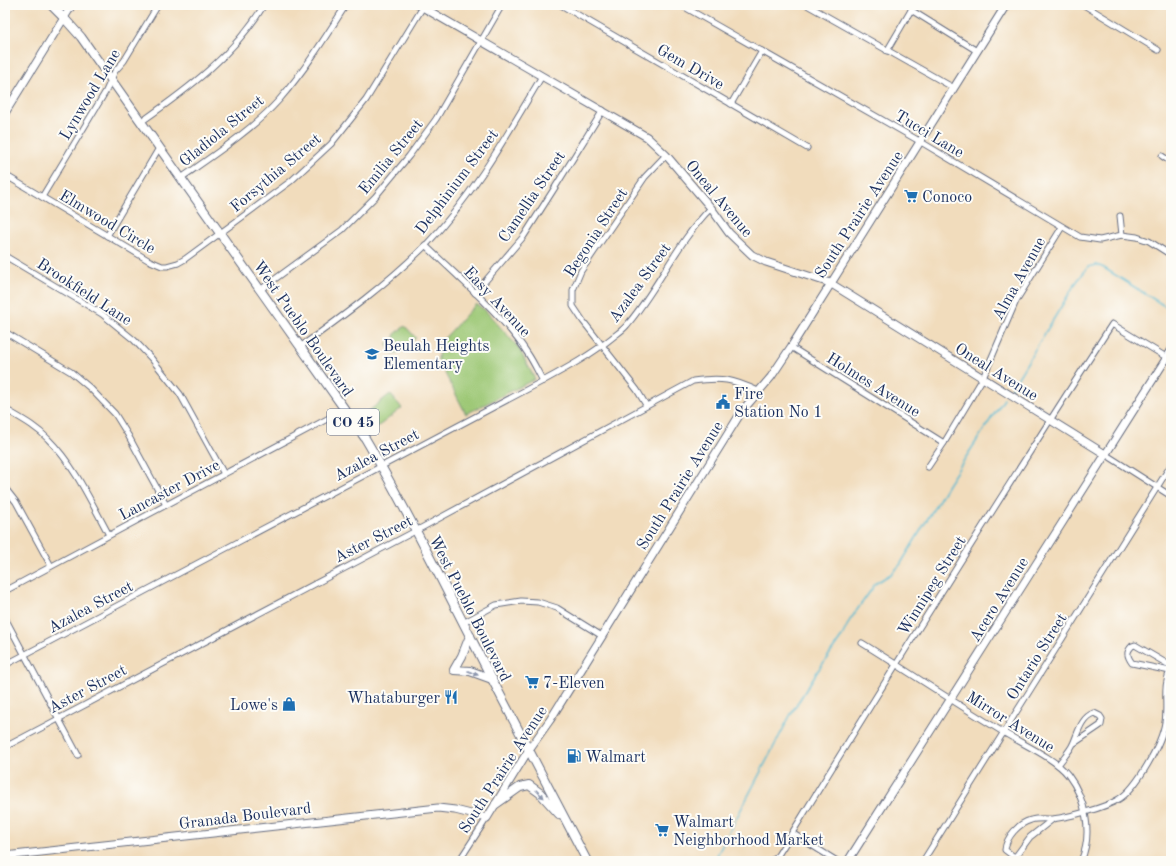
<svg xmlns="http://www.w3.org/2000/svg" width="1176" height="866" font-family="'Old Standard TT',serif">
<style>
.green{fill:#9dc876;stroke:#5c7c6a}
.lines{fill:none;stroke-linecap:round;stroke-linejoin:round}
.stream{stroke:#52b8d1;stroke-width:1.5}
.street-casing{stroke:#666c7f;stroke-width:7}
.secondary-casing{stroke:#666c7f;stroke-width:9}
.primary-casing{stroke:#666c7f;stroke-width:10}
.street{stroke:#fff;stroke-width:5}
.secondary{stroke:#fff;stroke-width:7}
.primary{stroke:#fff;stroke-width:8}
.oneway{fill:#8d97ae}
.labels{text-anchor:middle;stroke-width:4;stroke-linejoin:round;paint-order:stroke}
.shield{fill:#fdfcf7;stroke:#5f6c8c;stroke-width:1}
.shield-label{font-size:15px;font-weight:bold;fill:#1b2f5e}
.street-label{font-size:16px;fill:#1b2f5e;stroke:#fdfcf7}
.poi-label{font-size:16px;fill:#1b2f5e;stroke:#fdfcf7;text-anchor:start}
</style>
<rect width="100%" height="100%" fill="#fdfcf7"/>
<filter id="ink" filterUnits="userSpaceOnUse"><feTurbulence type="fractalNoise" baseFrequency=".025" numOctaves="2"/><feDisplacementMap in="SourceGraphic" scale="8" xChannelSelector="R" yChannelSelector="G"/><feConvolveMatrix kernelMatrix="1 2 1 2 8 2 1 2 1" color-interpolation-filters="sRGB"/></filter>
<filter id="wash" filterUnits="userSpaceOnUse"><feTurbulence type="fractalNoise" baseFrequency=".012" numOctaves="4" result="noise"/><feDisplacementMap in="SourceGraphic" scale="16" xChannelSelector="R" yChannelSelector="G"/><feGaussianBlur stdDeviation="0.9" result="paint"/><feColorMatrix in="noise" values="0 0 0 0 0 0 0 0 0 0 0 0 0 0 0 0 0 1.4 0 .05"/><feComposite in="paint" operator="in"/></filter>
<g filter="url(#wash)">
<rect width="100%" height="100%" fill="#f1dcbc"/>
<g class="green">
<polygon points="476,304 485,310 518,347 535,379 466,414 438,360 439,344"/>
<polygon points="405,326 416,338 394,355 386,344 395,337 394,335"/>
<polygon points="390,394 402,408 376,428 365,414"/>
</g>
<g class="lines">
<g class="stream">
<polyline points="1011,389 1075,284 1088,267 1097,265 1104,268 1171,310"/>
<polyline points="714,861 792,712 817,672 841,638 850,620 876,583 891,574 900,565 949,483 1004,399"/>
</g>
</g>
</g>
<g filter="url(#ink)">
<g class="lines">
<defs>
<g id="street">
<polyline points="561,5 807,148"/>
<polyline points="681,5 921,142 1080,237 1100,240 1122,235 1137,237 1149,241 1171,255"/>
<polyline points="807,5 954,88"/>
<polyline points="1084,5 1158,50"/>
<polyline points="911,10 977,51"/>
<polyline points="887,51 914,5"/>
<polyline points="731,104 762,51"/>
<path d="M141,122c47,-33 93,-67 123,-117"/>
<polyline points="1162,156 1171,162"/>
<polyline points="5,175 148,260 162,266 167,266 178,263 185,259 291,181 331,144 366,100 423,7"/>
<path d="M181,178c33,-23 71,-48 98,-78 26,-30 46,-62 67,-95"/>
<polyline points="42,197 106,91 115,71 124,61 158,5"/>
<polyline points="1120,216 1122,235"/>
<polyline points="107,236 159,148"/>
<path d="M425,245c34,33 78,70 103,109 6,9 10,18 15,27"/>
<polyline points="5,256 102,314 134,340 151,358 180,394 224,474"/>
<polyline points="260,290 342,230 375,197 409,156 436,119 502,5"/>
<polyline points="475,293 524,236 554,189 603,110"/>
<polyline points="5,332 71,372 90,388 115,414 128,435 166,505"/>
<path d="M300,347c43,-31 87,-63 125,-101 48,-50 82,-111 117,-170"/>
<polyline points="791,347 944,443"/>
<polyline points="646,405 637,390 583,321 573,306 573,290 581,271 645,177 666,155"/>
<path d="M5,409c15,9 31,17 43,30 27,27 43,63 61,96"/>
<polyline points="1105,454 1171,496"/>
<polyline points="928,467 944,443 983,378 1016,301 1062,227"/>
<polyline points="5,488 16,502 51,566"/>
<polyline points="5,591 344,410"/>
<polyline points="5,618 78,755"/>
<polyline points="463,623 496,605 521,601 538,602 557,608 602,636"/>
<path d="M862,643c47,29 93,60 141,89 19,12 52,26 65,43 18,24 25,59 13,86"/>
<path d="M5,665l538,-284c24,-13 48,-26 70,-44 5,-4 10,-7 14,-12 31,-36 50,-83 84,-117"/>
<path d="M1170,671l-38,-8c-5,-7 -6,-11 0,-17l3,-1 36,21"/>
<path d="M5,747l418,-220 270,-146c29,-4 39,-2 65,10"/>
<path d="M1058,765c4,-6 12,-14 15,-21 5,-11 8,-27 21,-31l6,3 2,3 -1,6 -28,19"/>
<path d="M1053,819l-23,18 -14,19h-3l-8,-6c1,-13 14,-27 26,-30 7,-2 15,-1 21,-1 17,-2 53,-11 67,-20 18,-11 43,-56 46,-77 3,-19 -3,-35 6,-54"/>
<polyline points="792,833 837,861"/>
<polyline points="459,861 487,818"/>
<path d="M772,861l6,-6 14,-22c105,-171 211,-341 320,-509l59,36"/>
<polyline points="923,861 1171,465"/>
</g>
<g id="secondary">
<polyline points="419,5 647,137 666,155 711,208 729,233 752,255 766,262 830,283 1105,454"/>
<polyline points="5,113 72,5"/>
<polyline points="5,856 438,808 455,810 487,818 528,751 550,720 742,411 771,377 791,347 1006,5"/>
<polyline points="848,861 1171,351"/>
</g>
<g id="primary">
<path d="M51,5l13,13 17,19 284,401c38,64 71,132 105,198 38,75 78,150 117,225"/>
<polyline points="470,636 462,656 454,670 470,671 492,679"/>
<polyline points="496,804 520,787 529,785 540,793 559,814"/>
</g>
</defs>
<use href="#street" class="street-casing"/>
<use href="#secondary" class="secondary-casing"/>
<use href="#primary" class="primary-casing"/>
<use href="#street" class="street"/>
<use href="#secondary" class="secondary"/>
<use href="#primary" class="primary"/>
</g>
<defs><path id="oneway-solid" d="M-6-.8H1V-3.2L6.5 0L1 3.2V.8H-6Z"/></defs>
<g class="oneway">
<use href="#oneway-solid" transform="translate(473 673) rotate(22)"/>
<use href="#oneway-solid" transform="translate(540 794) rotate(45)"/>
</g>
</g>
<defs>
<symbol id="supermarket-bare" viewBox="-9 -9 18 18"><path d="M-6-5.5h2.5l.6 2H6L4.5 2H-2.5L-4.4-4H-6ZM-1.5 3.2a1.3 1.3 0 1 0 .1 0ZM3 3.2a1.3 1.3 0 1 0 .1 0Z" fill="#1f6fb2" stroke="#fdfcf7" stroke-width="2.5" paint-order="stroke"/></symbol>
<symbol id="school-bare" viewBox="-9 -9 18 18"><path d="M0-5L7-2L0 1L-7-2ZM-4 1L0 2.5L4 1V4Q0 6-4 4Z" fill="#1f6fb2" stroke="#fdfcf7" stroke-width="2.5" paint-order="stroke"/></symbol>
<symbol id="civic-bare" viewBox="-9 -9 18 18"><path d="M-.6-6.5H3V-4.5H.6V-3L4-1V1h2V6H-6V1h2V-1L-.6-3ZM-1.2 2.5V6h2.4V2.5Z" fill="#1f6fb2" stroke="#fdfcf7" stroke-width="2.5" paint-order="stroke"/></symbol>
<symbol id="restaurant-bare" viewBox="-9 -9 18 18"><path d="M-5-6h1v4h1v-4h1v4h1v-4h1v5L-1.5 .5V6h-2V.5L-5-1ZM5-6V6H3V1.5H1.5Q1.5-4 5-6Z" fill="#1f6fb2" stroke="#fdfcf7" stroke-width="2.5" paint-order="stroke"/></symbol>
<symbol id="shop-bare" viewBox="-9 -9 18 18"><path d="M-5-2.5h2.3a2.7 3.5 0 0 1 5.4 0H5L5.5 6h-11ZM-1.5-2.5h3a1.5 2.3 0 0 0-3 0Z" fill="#1f6fb2" stroke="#fdfcf7" stroke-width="2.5" paint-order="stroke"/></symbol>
<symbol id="fuel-bare" viewBox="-9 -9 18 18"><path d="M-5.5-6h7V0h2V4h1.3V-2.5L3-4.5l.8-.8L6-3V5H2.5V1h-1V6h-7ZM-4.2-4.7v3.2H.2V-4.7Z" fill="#1f6fb2" stroke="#fdfcf7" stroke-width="2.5" paint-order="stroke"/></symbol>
</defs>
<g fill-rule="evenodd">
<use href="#supermarket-bare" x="901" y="186" width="20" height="20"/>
<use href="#school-bare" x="362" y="344" width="20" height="20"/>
<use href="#civic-bare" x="713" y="392" width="20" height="20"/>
<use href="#supermarket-bare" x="522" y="672" width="20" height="20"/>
<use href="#restaurant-bare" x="441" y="687" width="20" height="20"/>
<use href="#shop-bare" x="279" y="694" width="20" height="20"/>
<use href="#fuel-bare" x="564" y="746" width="20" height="20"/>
<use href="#supermarket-bare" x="652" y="820" width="20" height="20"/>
</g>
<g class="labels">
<rect class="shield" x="327" y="409" width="52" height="26" rx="3"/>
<g class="shield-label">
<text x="353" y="427">CO 45</text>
</g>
<g class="street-label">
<text transform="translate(691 66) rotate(30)" y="6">Gem Drive</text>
<text transform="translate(89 94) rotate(-59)" y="6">Lynwood Lane</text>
<text transform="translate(221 130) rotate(-39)" y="6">Gladiola Street</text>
<text transform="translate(930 133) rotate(31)" y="6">Tucci Lane</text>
<text transform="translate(390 156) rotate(-51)" y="6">Emilia Street</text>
<text transform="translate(275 172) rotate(-40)" y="6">Forsythia Street</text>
<text transform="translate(456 181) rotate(-53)" y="6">Delphinium Street</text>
<text transform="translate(531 196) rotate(-56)" y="6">Camellia Street</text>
<text transform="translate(720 198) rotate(50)" y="6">Oneal Avenue</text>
<text transform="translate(858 214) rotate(-57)" y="6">South Prairie Avenue</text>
<text transform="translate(108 221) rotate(31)" y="6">Elmwood Circle</text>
<text transform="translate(595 232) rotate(-57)" y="6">Begonia Street</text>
<text transform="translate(1018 278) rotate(-61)" y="6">Alma Avenue</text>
<text transform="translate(639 282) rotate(-54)" y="6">Azalea Street</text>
<text transform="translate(85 291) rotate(33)" y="6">Brookfield Lane</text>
<text transform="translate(498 301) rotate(47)" y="6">Easy Avenue</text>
<text transform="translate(304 328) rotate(55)" y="6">West Pueblo Boulevard</text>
<text transform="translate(997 371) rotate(32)" y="6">Oneal Avenue</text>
<text transform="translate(874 384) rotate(32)" y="6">Holmes Avenue</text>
<text transform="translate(376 454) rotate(-28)" y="6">Azalea Street</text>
<text transform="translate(679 485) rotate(-58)" y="6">South Prairie Avenue</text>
<text transform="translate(169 489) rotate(-28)" y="6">Lancaster Drive</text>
<text transform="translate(373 538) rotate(-27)" y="6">Aster Street</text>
<text transform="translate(931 585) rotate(-58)" y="6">Winnipeg Street</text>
<text transform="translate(998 599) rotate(-58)" y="6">Acero Avenue</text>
<text transform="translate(90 606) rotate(-28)" y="6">Azalea Street</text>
<text transform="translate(471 608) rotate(63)" y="6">West Pueblo Boulevard</text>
<text transform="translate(1036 656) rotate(-58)" y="6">Ontario Street</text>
<text transform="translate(87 688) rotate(-28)" y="6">Aster Street</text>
<text transform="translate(1011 721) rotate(32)" y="6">Mirror Avenue</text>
<text transform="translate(502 769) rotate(-57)" y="6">South Prairie Avenue</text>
<text transform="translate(245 815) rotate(-7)" y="6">Granada Boulevard</text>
</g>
<g class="poi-label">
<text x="922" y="202">Conoco</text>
<text x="383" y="351">Beulah Heights<tspan x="383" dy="18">Elementary</tspan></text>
<text x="734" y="399">Fire<tspan x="734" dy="18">Station No 1</tspan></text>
<text x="543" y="688">7-Eleven</text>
<text x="440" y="703" text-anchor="end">Whataburger</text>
<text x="278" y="710" text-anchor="end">Lowe's</text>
<text x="585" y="762">Walmart</text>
<text x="673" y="827">Walmart<tspan x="673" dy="18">Neighborhood Market</tspan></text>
</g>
</g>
<rect width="1176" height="866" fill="none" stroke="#fdfcf7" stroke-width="20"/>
</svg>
